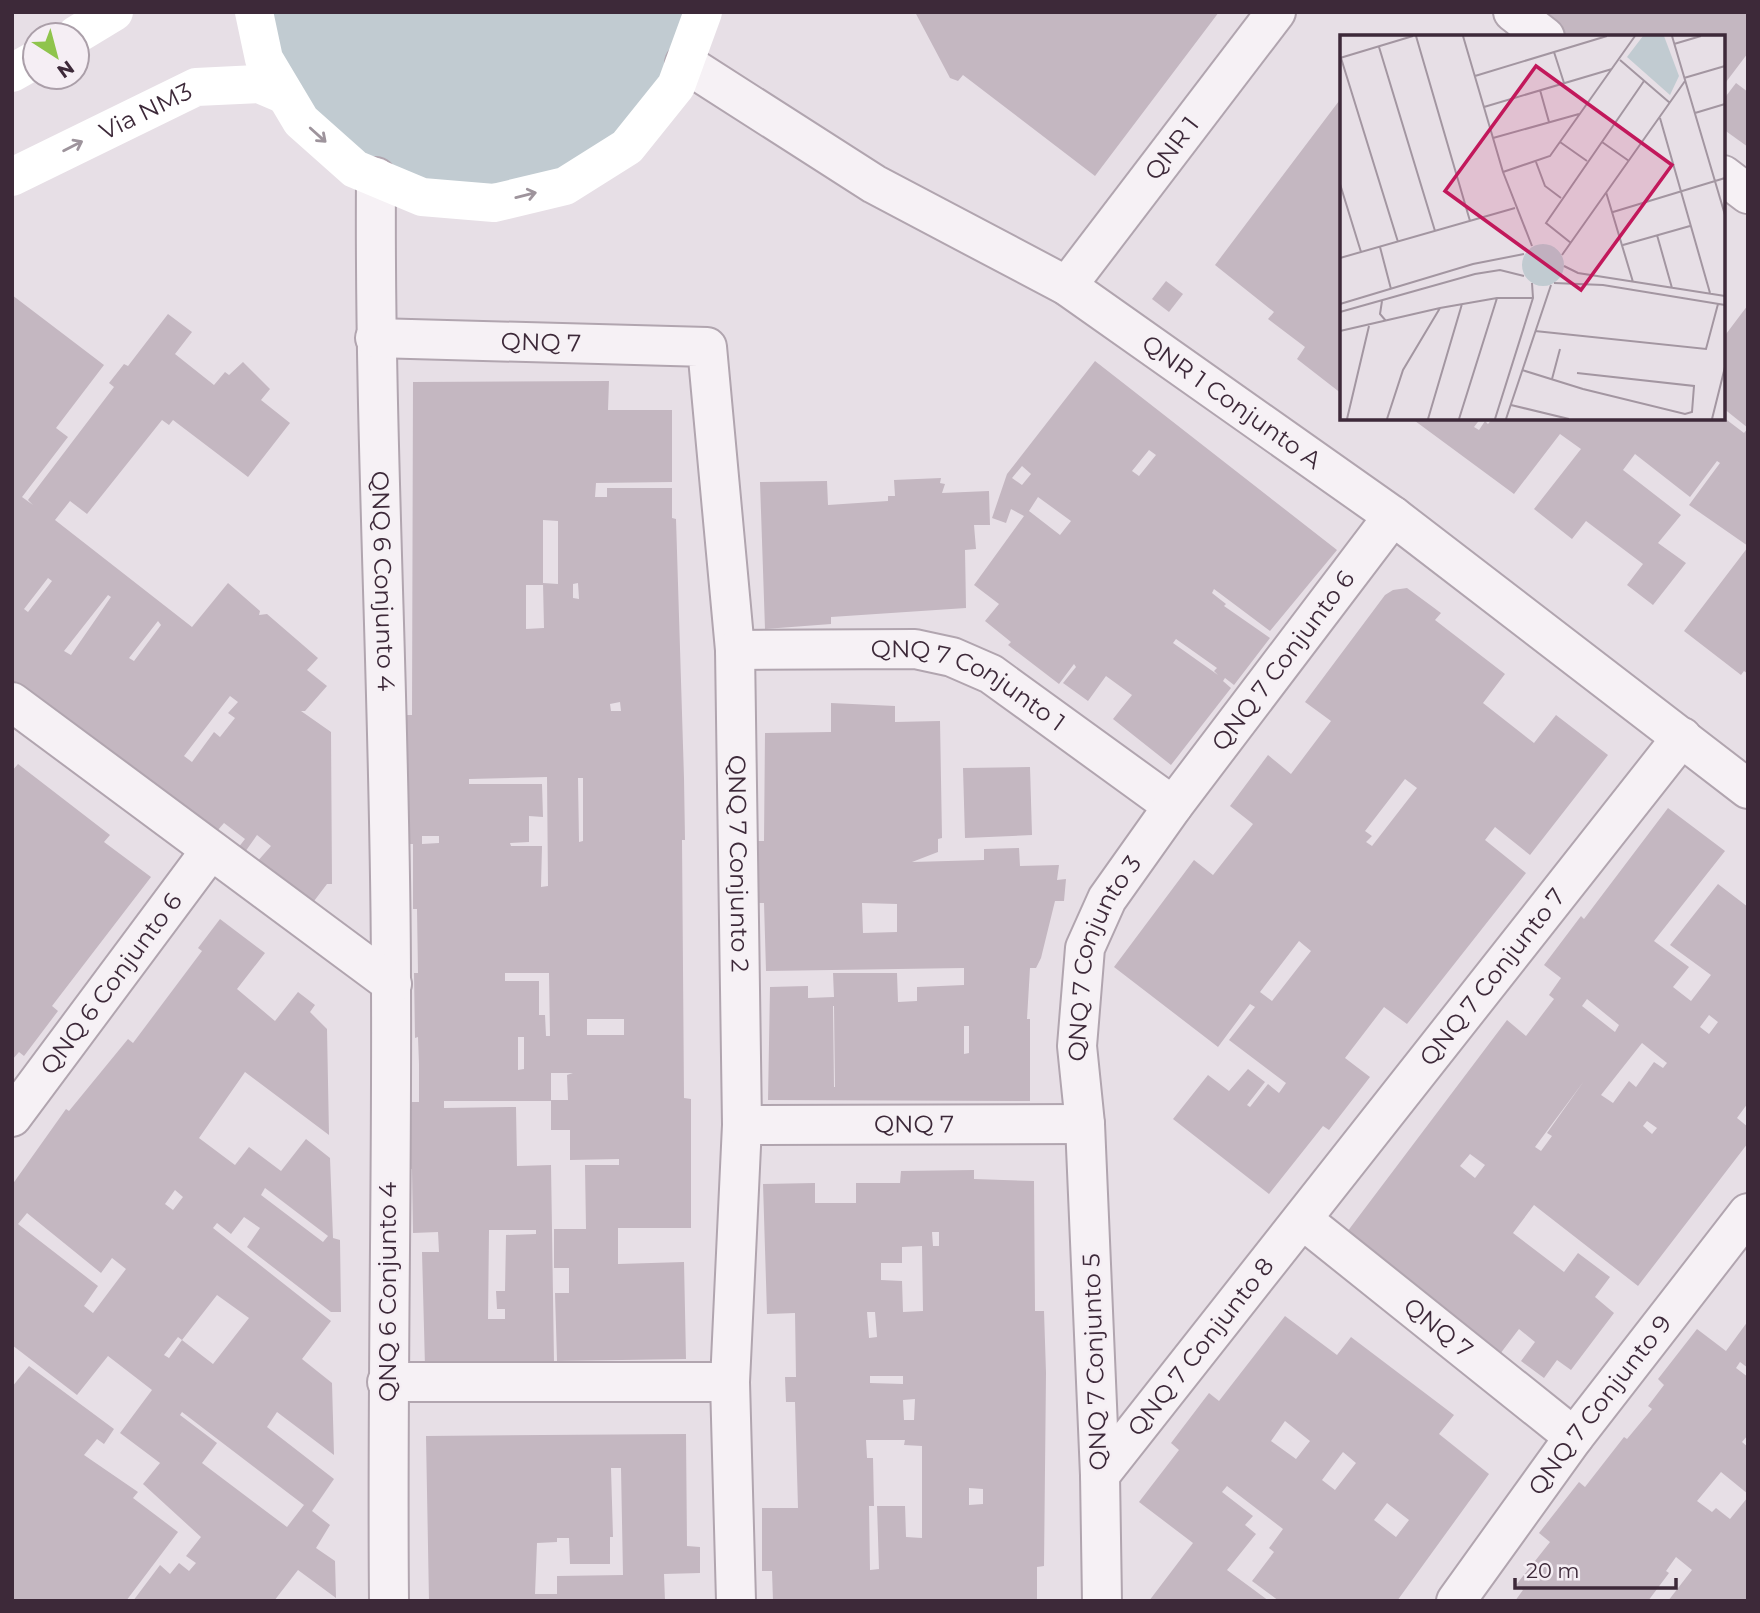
<svg xmlns="http://www.w3.org/2000/svg" width="1760" height="1613" font-family="Montserrat,sans-serif">
<style>
.green{fill:#c1cbd1}
.building{fill:#c4b7c1;fill-rule:evenodd}
.lines{fill:none;stroke-linecap:round;stroke-linejoin:round}
.minor-casing{stroke:#b1a5af;stroke-width:42}
.tertiary-casing{stroke:#b1a5af;stroke-width:42}
.minor{stroke:#f6f1f5;stroke-width:38}
.tertiary{stroke:#f6f1f5;stroke-width:38}
.secondary{stroke:#fff;stroke-width:38}
.oneway{stroke:#9e949c}
.labels{text-anchor:middle;stroke-width:5;stroke-linejoin:round;paint-order:stroke}
.street-label{font-size:24px;fill:#3d2939;stroke:#f5eef4}
.inset-road{fill:none;stroke:#a396a1;stroke-width:2}
.view{fill:#c2185b;fill-opacity:0.15;stroke:#c2185b;stroke-width:3.5}
.inset-edge{fill:none;stroke:#3d2939;stroke-width:3.5}
</style>
<rect width="100%" height="100%" fill="#e7dfe6"/>
<polygon class="green" points="262,12 703,12 685,63 565,186 451,199 312,131"/>
<g class="building">
<polygon points="915,12 1219,12 1095,176 963,75 958,81 950,78"/>
<polygon points="1516,12 1748,12 1748,53 1723,86 1723,37 1547,37"/>
<polygon points="1736,83 1748,92 1748,147 1723,129 1723,100"/>
<polygon points="1342,97 1342,394 1297,359 1305,347 1268,319 1274,312 1215,265"/>
<polygon points="1166,281 1183,294 1169,312 1152,299"/>
<path d="M12,295l92,70 -48,63 12,9 -46,60 11,8 -5,-5 86,-113 -5,-4 15,-19 4,2 40,-52 24,18 -17,22 39,31 11,-13 4,3 14,-13 27,27 -9,11 29,23 -42,54 -75,-57 -4,5 -7,-5 -75,94 -17,-13 -15,19 137,107 36,-44 32,28 -1,4 8,-1 51,44 -11,12 20,16 -22,25h-4l30,21 1,152h-5l-16,21 -55,-42 15,-17 -14,-11 -12,17 -7,-4 7,-9 -21,-16 -7,8 -94,-70 -111,-70zM48,578l4,3 -24,31 -4,-3zM108,595l3,2 -40,58 -7,-4zM158,621l3,4 -27,36 -5,-3zM230,696l8,6 -10,11 7,5 -15,19 -6,-5 -22,30 -8,-6z"/>
<polygon points="1748,305 1748,546 1689,505 1720,463 1717,461 1690,497 1635,454 1623,470 1681,515 1658,543 1686,563 1653,605 1627,585 1643,564 1586,521 1572,539 1534,509 1581,449 1560,434 1514,494 1411,418 1481,418 1474,427 1479,430 1485,421 1488,424 1493,418 1723,417 1744,433 1748,428 1723,408 1723,338"/>
<path d="M1095,361l242,189 -67,81 -56,-42 -2,4 14,11 -2,2 46,32 -36,47 -9,-7 -2,3 8,7 -60,77 -58,-46 19,-24 -26,-19 -18,25 -25,-18 13,-16 -2,-3 -15,20 -51,-39 3,-3 -26,-21 14,-17 -25,-19 50,-69 -13,-7 -5,14 -14,-5 15,-44zM1149,450l7,5 -17,21 -7,-5zM1022,466l9,8 -9,11 -10,-7zM1038,497l33,24 -11,14 -31,-24zM1176,639l41,29 -3,3 4,4 -45,-32z"/>
<path d="M609,381l-1,29h64v72l-76,1 -1,14h12v-9h65v30l4,1 8,259 1,62h-3l2,258 7,1v129h-73v36l66,-2 2,97 -129,2 -2,-68h14v-25h-15v-39h32l-1,-64h34v-6l-49,1v-30h-19v-30h17l-1,-25 6,-2h-22v28h-107v7l72,-1 1,59 34,-1 3,197 -129,5 -3,-115h17l-1,-20 -25,1 -1,-64h-3l-2,-67h12v-38l-1,-27 -3,1 -1,-65h4l-1,-64h-4v-65h-8l-2,-129h9l1,-333zM543,520l15,1v63l-15,-1 1,45 -18,1v-44h17zM578,583l1,16 -6,-1v-14zM620,702l1,9h-10l-1,-7zM547,777l1,109 -7,1 1,-41h-31l-1,-3 19,-1v-26l14,1 -1,-33h-73v-5zM578,778h5v63l-4,1zM422,836h17v7l-17,1zM505,973h44l1,63h-4l-1,-21h-6v-34h-34zM587,1019h37v16h-37zM518,1037h6v32l-6,1zM489,1230h47v4l-30,1 -1,56h-9l1,18h8v10h-17z"/>
<polygon points="941,478 940,483 945,484 942,493 989,491 990,525 974,525 976,549 965,550 966,608 831,617 831,624 765,629 760,482 827,481 828,505 888,501 888,496 895,496 894,480"/>
<polygon points="1748,547 1748,674 1744,671 1741,675 1684,631"/>
<path d="M1407,588l34,25 -6,7 70,54 -22,29 51,40 22,-28 52,40 -78,100 -35,-28 -10,13 41,33 -119,151 -23,-17 -39,51 25,19 -41,53 -6,-4 -54,68 -96,-75 35,-44 21,16 19,-22 17,13 -18,23 3,2 18,-23 11,9 7,-10 -57,-43 26,-33 -5,-3 -32,43 -104,-80 80,-107 19,15 40,-51 -23,-18 38,-51 23,19 40,-53 -26,-19 80,-107 8,-5zM1405,779l12,9 -45,58 -6,-4 6,-6 -7,-5zM1299,941l12,10 -39,50 -12,-9z"/>
<path d="M831,703l64,3v16l45,-1 2,117 -4,1v13l-26,10 72,-2v-11l35,-1 1,18 39,-1 -2,15 9,-1 -2,22h-9l-14,57 -5,10h-6l-3,51h3v82l-262,-1 2,-113 38,-1v12l26,-1 -1,-24h64l1,29 19,-1v-14l47,-2v-17l-198,3 -2,-68h-7l-2,-62h9l1,-108 66,-1zM862,903l35,1v28l-34,1zM833,1006h1l1,81h-1zM964,1026h5v27l-5,1z"/>
<polygon points="18,764 110,835 104,842 151,877 52,1006 58,1011 24,1056 19,1052 12,1060 12,771"/>
<polygon points="1030,767 1032,835 965,838 963,768"/>
<path d="M1668,808l57,43 -71,90 35,26 -16,20 18,14 20,-26 -41,-30 48,-61 30,23v196l-11,15 11,9v16l-110,143 -104,-81 -21,28 51,39 14,-19 32,24 -15,20 19,16 -43,57 -14,-10 -13,18 -23,-17 14,-19 -16,-13 -19,25 -156,-118 163,-216 19,16 28,-37 -5,-4 12,-17 -17,-13 37,-49 3,3zM1587,999l32,26 -4,7 -33,-26zM1709,1015l9,7 -9,12 -9,-7zM1642,1043l25,20 -4,5 -9,-6 -18,25 -7,-6 -16,22 -12,-8zM1584,1081l-37,52 5,3 -11,15 -6,-4zM1647,1121l10,7 -5,6 -9,-8zM1470,1154l15,11 -10,13 -15,-12z"/>
<path d="M220,919l45,34 -28,36 38,32 23,-29 17,13 -5,7 17,17 2,106 -84,-63 -46,66 36,27 14,-18 32,24 25,-32 24,19 3,80 7,2 1,72h-10l-84,-65 13,-19 -16,-11 -13,17 -14,-11 -4,5 118,93 -29,38 30,24 2,72 -57,-43 -10,15 67,52 -22,32 18,14 -14,23 19,13 1,37 -38,-28 -24,31h-141l27,-36 10,9 9,-11 10,8 7,-8 -10,-7 15,-19 -58,-53 17,-21 -40,-30 32,-43 -44,-34 -31,39 -65,-50v-160l54,-76 3,2 59,-72 5,4 69,-92 -4,-3zM265,1188l63,48 -5,6 -62,-47zM175,1190l8,7 -10,13 -8,-6zM27,1213l74,60 11,-15 14,11 -33,44 -9,-7 14,-20 -80,-62zM217,1295l32,23 -36,46 -31,-24 -13,18 -5,-3 14,-18 4,3zM182,1412l122,93 -17,22 -85,-64 15,-20 -37,-28z"/>
<path d="M974,1170v9l60,2 1,130h9l2,62 -2,193 -7,1v34h-264l-1,-30h-10v-63h36l-3,-106h-9l-1,-25h11l-1,-64 -28,1 -4,-130 52,-1v20h41v-20h44l1,-12zM932,1232h7v14h-6zM922,1246l1,65 -20,1 -1,-31 -21,-1v-17h21v-16zM867,1312h8l2,25 -8,1zM870,1376h33v8l-33,-1zM915,1399l-1,21h-10l-1,-20zM866,1440h39l-1,5 18,1v92l-16,-1 -1,-31h-28l2,63 -9,1 -1,-64h5l-1,-48h-6zM969,1488l14,1v15l-14,1z"/>
<path d="M1285,1316l52,39 14,-18 103,78 -15,19 50,40 -92,127h-118l-27,-20 22,-29 -5,-4 14,-19 -56,-43 -5,6 31,24 -8,9 11,9 -29,36 42,31h-120l44,-58 -54,-41 40,-52 -8,-7 38,-50 10,8zM1285,1421l25,20 -14,18 -25,-18zM1343,1452l13,11 -21,27 -13,-10zM1387,1503l22,17 -13,17 -22,-17z"/>
<polygon points="1748,1321 1748,1368 1740,1362 1736,1368 1748,1377 1748,1435 1742,1442 1748,1447 1748,1494 1721,1472 1697,1501 1712,1512 1716,1508 1730,1519 1748,1497 1748,1601 1668,1601 1692,1570 1676,1557 1666,1571 1669,1573 1648,1601 1515,1601 1523,1590 1516,1585 1550,1542 1539,1533 1579,1482 1585,1487 1624,1437 1627,1439 1652,1409 1648,1406 1664,1385 1658,1379 1697,1329 1726,1351"/>
<polygon points="29,1366 114,1429 104,1444 97,1439 84,1455 138,1492 133,1498 178,1532 126,1601 12,1601 12,1387"/>
<path d="M686,1434l1,112 13,1v26l-36,1 1,27h-236l-3,-165zM611,1468h10l2,107 -66,1v18h-22l2,-51 20,-1v-4h12l1,26h40v-27h3z"/>
</g>
<g class="lines">
<defs>
<g id="minor">
<polyline points="1513,12 1545,37"/>
<polyline points="1723,175 1748,194"/>
<path id="s1" d="M376,177c-2,270 15,539 15,808 1,206 -4,411 -2,616"/>
<path id="s2" d="M1067,286l209,-274"/>
<path id="s3" d="M375,338l332,9 28,303 7,475 -12,257 6,219"/>
<path id="s4" d="M735,650l180,-1 37,8 39,17 182,132"/>
<polyline points="12,702 392,984"/>
<path id="s5" d="M12,1117l198,-266"/>
<path id="s6" d="M742,1125l343,-1"/>
<path id="s7" d="M1303,1220l271,217"/>
<polyline points="387,1382 730,1382"/>
<path id="s8" d="M1100,1475l582,-738"/>
<path id="s9" d="M1102,1601l-2,-126 -15,-351 -8,-78 8,-98 22,-49 66,-93 220,-290"/>
<path id="s10" d="M1456,1601l118,-164 174,-224"/>
</g>
<g id="tertiary">
<path id="s11" d="M685,63l189,121 193,102 326,230 355,273"/>
</g>
</defs>
<use href="#minor" class="minor-casing"/>
<use href="#tertiary" class="tertiary-casing"/>
<use href="#minor" class="minor"/>
<use href="#tertiary" class="tertiary"/>
<g class="secondary">
<polyline points="254,12 264,59 301,121 355,169 422,197 494,203 565,186 627,147 676,86 703,12"/>
<polyline points="76,35 114,12"/>
<polyline points="12,73 35,60"/>
<path id="s12" d="M12,177l184,-90 63,-3 26,11"/>
</g>
</g>
<defs><path id="oneway-shaft" d="M-6 0H5M1.5-3L5.5 0L1.5 3" fill="none" stroke-width="1.6" stroke-linecap="round" stroke-linejoin="round" transform="scale(1.75)"/></defs>
<g class="oneway">
<use href="#oneway-shaft" transform="translate(318 135) rotate(42)"/>
<use href="#oneway-shaft" transform="translate(73 146) rotate(-27)"/>
<use href="#oneway-shaft" transform="translate(526 195) rotate(-14)"/>
</g>
<g class="labels">
<g class="street-label">
<text dy="8" stroke="none"><textPath href="#s12" startOffset="149">Via NM3</textPath></text>
<text dy="8" stroke="none"><textPath href="#s2" startOffset="173">QNR 1</textPath></text>
<text dy="8" stroke="none"><textPath href="#s3" startOffset="166">QNQ 7</textPath></text>
<text dy="8" stroke="none"><textPath href="#s11" startOffset="644">QNR 1 Conjunto A</textPath></text>
<text dy="8" stroke="none"><textPath href="#s1" startOffset="404">QNQ 6 Conjunto 4</textPath></text>
<text dy="8" stroke="none"><textPath href="#s9" startOffset="1004">QNQ 7 Conjunto 6</textPath></text>
<text dy="8" stroke="none"><textPath href="#s4" startOffset="242">QNQ 7 Conjunto 1</textPath></text>
<text dy="8" stroke="none"><textPath href="#s3" startOffset="850">QNQ 7 Conjunto 2</textPath></text>
<text dy="8" stroke="none"><textPath href="#s9" startOffset="649">QNQ 7 Conjunto 3</textPath></text>
<text dy="8" stroke="none"><textPath href="#s8" startOffset="634">QNQ 7 Conjunto 7</textPath></text>
<text dy="8" stroke="none"><textPath href="#s5" startOffset="166">QNQ 6 Conjunto 6</textPath></text>
<text dy="8" stroke="none"><textPath href="#s6" startOffset="172">QNQ 7</textPath></text>
<text transform="translate(388 1292) rotate(-90)" y="8">QNQ 6 Conjunto 4</text>
<text dy="8" stroke="none"><textPath href="#s7" startOffset="173">QNQ 7</textPath></text>
<text dy="8" stroke="none"><textPath href="#s8" startOffset="163">QNQ 7 Conjunto 8</textPath></text>
<text transform="translate(1095 1362) rotate(-92)" y="8">QNQ 7 Conjunto 5</text>
<text dy="8" stroke="none"><textPath href="#s10" startOffset="243">QNQ 7 Conjunto 9</textPath></text>
</g>
</g>
<g transform="translate(1340 35)">
<rect width="385" height="385" fill="#e7dfe6"/>
<path d="M303,1h21l15,40 -9,19 -43,-38zM182 230a21 21 0 1 1 42 0a21 21 0 1 1-42 0Z" fill="#c1cbd1"/>
<path class="inset-road" d="M76,1l54,185M123,1l40,136 29,74M332,1l53,179M334,9l27,-8M39,12l56,184M214,17l10,31M0,23l73,-22M1,23l57,184M280,25l50,43M135,41l132,-40M344,43l41,-12M200,55l9,32M144,72l128,-38M355,78l30,-9M320,83l50,175M153,103l86,-24M220,107l27,19M262,107l27,19M196,127l9,24 16,12M163,137l47,-16 85,-120M0,149l21,68M266,157l27,90M273,177l112,-34M317,200l15,53M231,208l-25,-20 98,-142M283,210l67,-19M40,212l11,42M222,220l123,-174M0,223l175,-50M224,231l14,7 147,23M214,248l49,2 122,20M42,266l-2,13 6,7M0,269l133,-40 51,-10M0,277l135,-38 25,-4 24,6M0,296l100,-23 57,-10h36M195,296l171,18 12,-45M182,335l61,19 102,25 7,-2 2,-26 -117,-13M212,344l8,-30M171,370l58,14M7,384l22,-93M47,384l16,-49 37,-62M88,384l34,-115M119,384l38,-121M155,384l38,-121 -1,-15M166,384l45,-134M372,384l13,-52"/>
<path class="view" d="M196,31l136,99 -91,125 -136,-99z"/>
<rect width="385" height="385" class="inset-edge"/>
</g>
<rect width="1760" height="1613" fill="none" stroke="#3d2939" stroke-width="28"/>
<g transform="translate(56 56) rotate(144)"><circle r="33" fill="#f5eef4" stroke="#ab9fa9" stroke-width="2"/>
<path d="M0-5L12 26L0 18L-12 26Z" fill="#8fc44c"/>
<text y="-10" font-size="19" font-weight="bold" text-anchor="middle" fill="#3d2939">N</text>
</g>
<path d="M1515 1578v10h161v-10" fill="none" stroke="#3d2939" stroke-width="3.5"/>
<text x="1526" y="1578" font-size="21" fill="#3d2939" stroke="#f5eef4" stroke-width="5" paint-order="stroke">20 m</text>
</svg>
